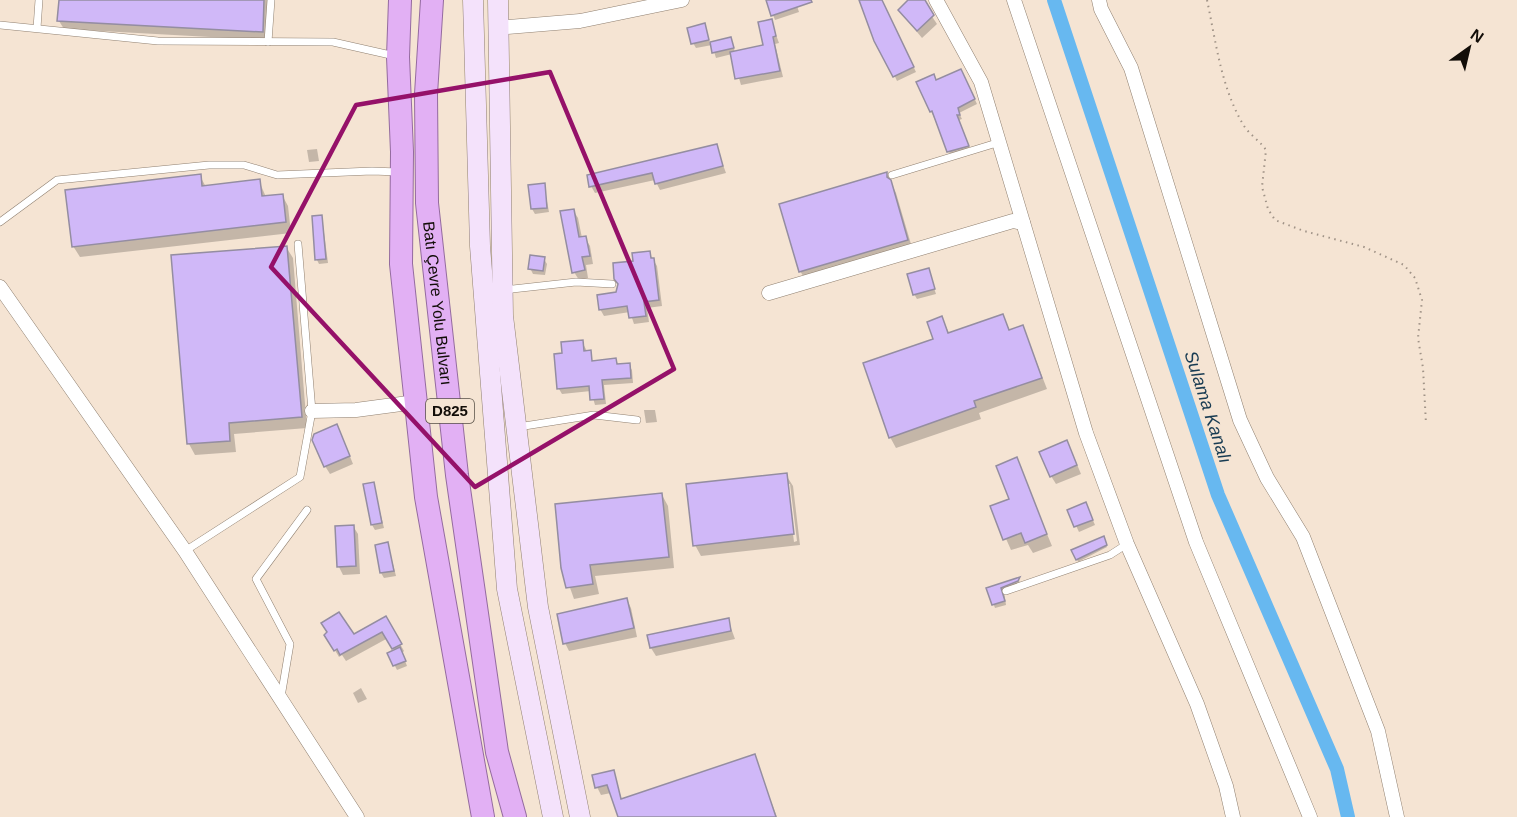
<svg xmlns="http://www.w3.org/2000/svg" width="1517" height="817" font-family="Helvetica,sans-serif">
<style>
.shadow{fill:#0003;fill-rule:evenodd}
.lines{fill:none;stroke-linecap:round;stroke-linejoin:round}
.canal{stroke:#67b8f0;stroke-width:14}
.building{fill:#d0b8f8;stroke:#948da1;stroke-width:1.5}
.service-casing{stroke:#908071;stroke-width:8}
.minor-casing{stroke:#908071;stroke-width:15}
.secondary-casing{stroke:#908071;stroke-width:21}
.trunk-casing{stroke:#946b9f;stroke-width:24}
.path{stroke:#a09387;stroke-width:2;stroke-dasharray:1.5 4.5;stroke-linecap:butt}
.service{stroke:#fff;stroke-width:7}
.minor{stroke:#fff;stroke-width:14}
.secondary{stroke:#f4e2fb;stroke-width:20}
.trunk{stroke:#e2b0f4;stroke-width:22}
.marked{fill:none;stroke:#951169;stroke-width:4.5;stroke-linejoin:round}
.labels{text-anchor:middle;stroke-width:6;stroke-linejoin:round;paint-order:stroke}
.shield{fill:#f5e4d3;stroke:#564e45;stroke-width:1.5}
.shield-label{font-size:15px;font-weight:bold;fill:#120d08}
.street-label{font-size:16px;fill:#120d08;stroke:#f5e4d3}
.water-label{font-size:18px;font-style:italic;fill:#183b52;stroke:#f5e4d3}
</style>
<rect width="100%" height="100%" fill="#f5e4d3"/>
<g class="shadow">
<polygon points="60,0 269,0 266,40 64,29 59,21"/>
<polygon points="767,0 795,0 799,12 775,20"/>
<polygon points="860,0 881,0 916,72 897,81"/>
<polygon points="910,0 921,0 937,24 922,38 899,10"/>
<polygon points="771,21 779,43 775,44 783,77 741,85 732,54 716,58 712,45 696,48 693,43 704,25 710,44 731,39 735,52 765,46"/>
<polygon points="963,75 977,104 959,113 962,119 959,120 970,150 951,156 918,82 936,82"/>
<polygon points="716,146 726,173 660,190 655,180 595,193 591,186"/>
<polygon points="317,149 319,161 309,162 307,150"/>
<polygon points="887,174 896,193 913,251 807,282 800,271"/>
<polygon points="200,176 206,187 259,181 266,197 282,195 288,206 291,233 80,257 73,246"/>
<polygon points="544,185 549,212 535,214 532,209"/>
<polygon points="573,210 578,218 582,238 585,238 590,246 593,264 586,265 588,278 579,280 574,272"/>
<polygon points="322,217 328,263 319,264 317,260"/>
<polygon points="286,247 293,258 307,428 234,434 236,452 195,455 189,444"/>
<polygon points="649,253 657,266 662,306 647,308 649,322 634,324 630,312 604,316 600,309 617,294 635,262"/>
<polygon points="544,259 547,264 545,275 533,274 530,268"/>
<polygon points="928,270 936,294 917,299 914,294"/>
<polygon points="1003,316 1010,331 1023,327 1047,389 979,413 981,419 896,448 890,437 935,340 942,318 950,335"/>
<polygon points="582,342 593,362 616,360 619,366 629,365 632,370 633,383 604,385 606,404 595,405 591,391 562,394 559,389 564,355"/>
<polygon points="644,410 655,410 657,422 646,423"/>
<polygon points="341,434 353,464 330,474 325,466"/>
<polygon points="1071,450 1081,474 1056,484 1051,476"/>
<polygon points="1016,459 1052,546 1033,553 1028,545 1011,550 992,507 1011,500"/>
<path d="M786,475l7,11 7,59 -99,11 -6,-11zM787,484h3l7,57 -3,1z"/>
<polygon points="373,483 384,528 375,530 372,525"/>
<polygon points="662,495 668,506 674,568 595,576 599,594 574,599 563,568"/>
<polygon points="1088,509 1095,525 1079,532 1069,511"/>
<polygon points="353,526 358,534 360,574 343,575 339,567"/>
<polygon points="1103,538 1107,547 1078,562 1073,550"/>
<polygon points="388,544 396,576 384,578 381,573"/>
<polygon points="1019,579 1020,585 1004,591 1006,605 995,608 988,589"/>
<polygon points="627,600 631,608 637,637 569,651 565,643"/>
<polygon points="386,619 404,651 402,653 407,666 397,670 389,654 395,651 388,638 346,661 342,655 339,657 330,642 353,636"/>
<polygon points="728,620 735,639 656,656 651,648 648,636"/>
<polygon points="361,688 367,699 358,703 353,693"/>
<polygon points="754,756 777,817 619,817 611,793 601,795 597,787 613,771 622,800"/>
</g>
<g class="lines">
<polyline class="canal" points="1054,0 1218,495 1337,769 1348,817"/>
</g>
<g class="building">
<polygon points="59,0 264,0 263,32 57,21"/>
<polygon points="766,0 811,0 812,2 771,16"/>
<polygon points="859,0 882,0 914,67 893,77 874,41"/>
<polygon points="908,0 925,0 934,15 917,31 898,10"/>
<polygon points="772,19 776,36 773,37 780,71 735,79 730,52 763,45 758,22"/>
<polygon points="705,23 709,40 691,44 687,28"/>
<polygon points="731,37 734,48 712,53 710,42"/>
<polygon points="961,69 975,99 958,108 960,115 957,115 969,146 947,152 932,111 930,112 916,82 934,74 936,80"/>
<polygon points="717,144 723,166 655,184 652,173 589,187 587,175"/>
<polygon points="887,172 887,177 891,180 908,240 799,272 779,204"/>
<polygon points="201,174 202,186 260,179 262,196 283,194 286,222 72,247 65,190"/>
<polygon points="545,183 547,208 531,209 528,185"/>
<polygon points="574,209 579,237 586,236 590,256 582,257 585,270 572,273 560,211"/>
<polygon points="322,215 326,259 315,260 312,216"/>
<polygon points="287,246 302,417 229,423 230,441 187,444 171,255"/>
<polygon points="650,251 651,258 654,258 659,300 644,302 646,316 629,318 627,306 599,310 597,295 616,292 618,284 614,279 613,263 633,261 632,253"/>
<polygon points="530,255 545,257 543,271 528,269"/>
<polygon points="929,268 935,289 913,295 907,274"/>
<polygon points="1003,314 1009,330 1023,325 1042,378 974,401 976,407 889,438 863,363 933,339 927,322 942,316 948,333"/>
<polygon points="583,340 584,351 591,350 592,361 616,358 617,364 630,363 631,378 602,380 604,399 590,400 589,386 557,389 554,354 562,353 561,342"/>
<polygon points="337,424 350,456 324,467 312,440 314,434"/>
<polygon points="1067,440 1077,465 1050,477 1039,452"/>
<polygon points="1017,457 1047,534 1025,543 1021,533 1003,540 990,506 1009,499 996,466"/>
<polygon points="787,473 794,534 693,546 686,484"/>
<polygon points="374,482 382,523 371,525 363,484"/>
<polygon points="662,493 669,557 590,565 593,584 566,588 561,568 555,504"/>
<polygon points="1086,502 1093,520 1074,527 1067,510"/>
<polygon points="354,525 356,566 337,567 335,526"/>
<polygon points="1104,536 1107,545 1076,560 1071,550"/>
<polygon points="388,542 394,571 380,573 375,545"/>
<polygon points="1020,577 1018,581 1001,588 1005,601 992,605 986,588"/>
<polygon points="627,598 634,628 563,644 557,614"/>
<polygon points="339,612 354,634 386,616 402,644 392,649 382,632 340,655 337,649 334,651 324,635 327,632 321,623"/>
<polygon points="729,618 731,631 650,648 647,635"/>
<polygon points="400,647 406,661 393,666 387,653"/>
<polygon points="755,754 776,817 618,817 607,785 595,788 592,775 614,770 621,799"/>
</g>
<g class="lines">
<defs>
<g id="service">
<polyline points="0,25 158,41 333,42 395,56"/>
<polyline points="37,28 39,0"/>
<polyline points="268,42 271,0"/>
<polyline points="892,175 1000,142"/>
<polyline points="0,222 57,180 209,165 244,165 277,175 372,171 398,172"/>
<polyline points="504,290 576,282 612,284"/>
<polyline points="518,427 594,415 637,420"/>
<polyline points="185,551 300,477 312,411 298,244"/>
<polyline points="1006,591 1110,555 1127,544"/>
<polyline points="281,697 290,644 256,579 307,510"/>
</g>
<g id="minor">
<polyline points="936,0 981,82 1086,433 1127,544 1197,704 1226,786 1233,817"/>
<polyline points="1014,0 1196,542 1310,817"/>
<polyline points="1099,0 1101,9 1131,68 1240,420 1267,478 1303,537 1378,731 1397,817"/>
<polyline points="496,28 580,21 682,0"/>
<polyline points="0,287 185,551 357,817"/>
<polyline points="769,293 1013,221 1023,223"/>
<polyline points="312,411 356,410 416,402"/>
</g>
<g id="secondary">
<polyline points="473,0 480,246 507,589 553,817"/>
<polyline points="498,0 503,316 538,607 580,817"/>
</g>
<g id="trunk">
<polyline points="400,0 398,57 402,152 401,264 426,497 483,817"/>
<path id="s1" d="M432,0l-6,94 1,109 30,272 40,277 18,65"/>
</g>
</defs>
<use href="#service" class="service-casing"/>
<use href="#minor" class="minor-casing"/>
<use href="#secondary" class="secondary-casing"/>
<use href="#trunk" class="trunk-casing"/>
<path class="path" d="M1207,0c9,42 14,88 37,126 6,9 16,15 22,24l-4,37 6,22 7,11 29,11 60,16 40,18 11,13 7,22 -4,38 5,30 3,56"/>
<use href="#service" class="service"/>
<use href="#minor" class="minor"/>
<use href="#secondary" class="secondary"/>
<use href="#trunk" class="trunk"/>
</g>
<path class="marked" d="M550,72l124,297 -199,118 -204,-220 85,-162z"/>
<g class="labels">
<rect class="shield" x="426" y="399" width="48" height="24" rx="4.5"/>
<g class="shield-label">
<text x="450" y="416">D825</text>
</g>
<g class="street-label">
<text dy="6" stroke="none"><textPath href="#s1" startOffset="304">Batı Çevre Yolu Bulvarı</textPath></text>
</g>
<g class="water-label">
<text transform="translate(1208 407) rotate(72)" y="6">Sulama Kanalı</text>
</g>
</g>
<g transform="translate(1469 48) rotate(34)" stroke="#f5e4d3" stroke-width="4.5" paint-order="stroke">
<path d="M0-4.5L10 22L0 15L-10 22Z" fill="#120d08"/>
<text y="-9" font-size="16" font-weight="bold" text-anchor="middle" fill="#120d08">N</text>
</g>
</svg>
